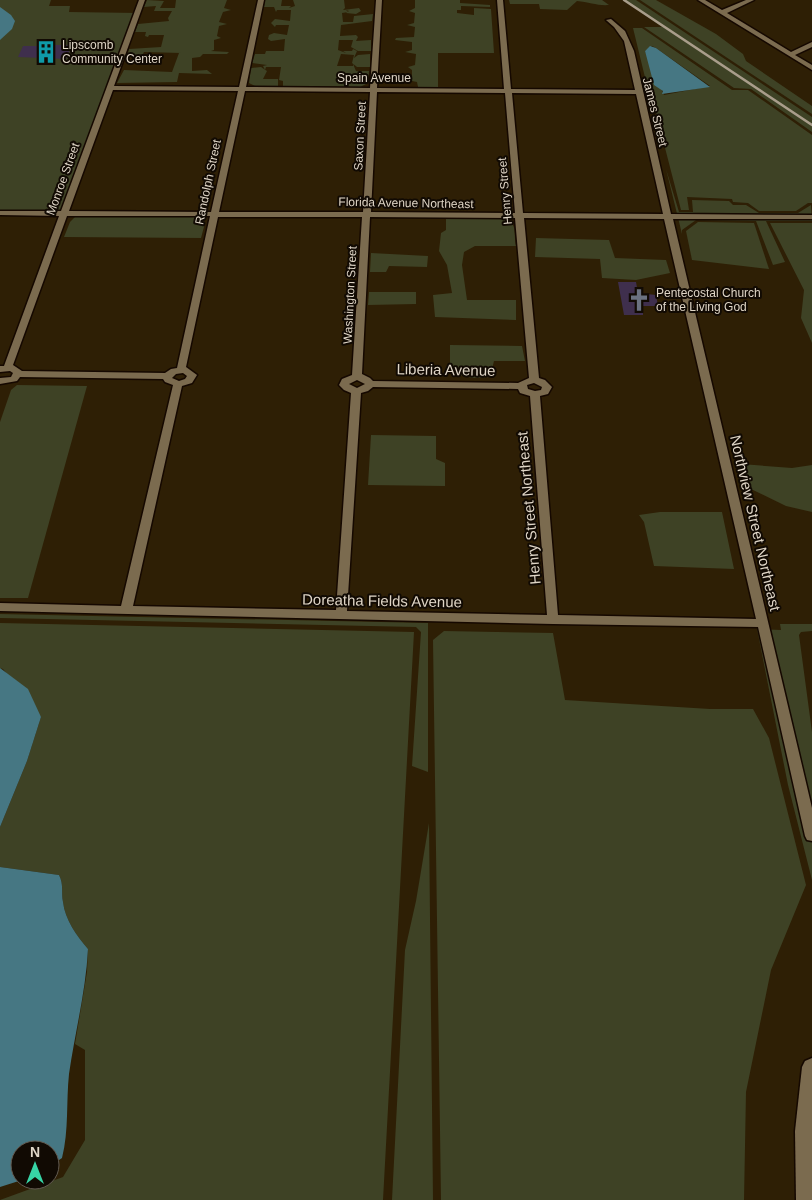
<svg xmlns="http://www.w3.org/2000/svg" width="812" height="1200" font-family="Helvetica,sans-serif">
<style>
.green{fill:#3e4225;fill-rule:evenodd}
.water{fill:#467783}
.building{fill:#3f2f4d}
.lines{fill:none;stroke-linecap:round;stroke-linejoin:round}
.street-casing{stroke:#150800;stroke-width:3}
.secondary-casing{stroke:#150800;stroke-width:3}
.street{fill:#7b6b4f;fill-rule:evenodd}
.secondary{fill:#7b6b4f;fill-rule:evenodd}
.rail{stroke:#a99d8b;stroke-width:2.5}
.labels{text-anchor:middle;stroke-width:4;stroke-linejoin:round;paint-order:stroke}
.far-poi-label{font-size:12px;fill:#dfd5c6;stroke:#110a03;text-anchor:start}
.far-street-label{font-size:12px;fill:#dfd5c6;stroke:#110a03}
.street-label{font-size:15px;fill:#dfd5c6;stroke:#110a03}
</style>
<rect width="100%" height="100%" fill="#2e1f05"/>
<g class="green">
<polygon points="0,0 51,0 49,6 70,6 69,12 138,13 64,214 0,213"/>
<polygon points="147,0 164,1 160,8 175,8 176,0 227,0 224,8 231,10 223,12 219,22 227,24 219,26 217,36 221,38 214,40 214,50 211,51 229,52 227,54 203,54 200,57 192,58 192,71 207,70 212,74 179,73 177,82 117,83 124,70 172,72 179,53 181,53 144,52 142,56 127,56 129,49 161,47 164,35 149,35 148,37 145,36 146,32 135,32 138,24 169,21 168,18 172,11 154,11 156,6 144,7"/>
<polygon points="265,0 282,0 281,6 291,6 289,8 295,6 293,0 344,0 345,8 343,10 359,8 361,11 356,14 346,13 349,11 346,10 348,12 342,13 343,22 353,22 354,16 373,14 372,21 341,25 340,36 356,35 358,37 356,41 371,40 371,51 358,51 351,47 353,40 339,40 338,50 346,53 343,51 352,51 353,49 357,51 354,58 358,55 370,54 370,67 357,67 352,63 354,55 341,54 337,66 353,66 353,64 356,71 369,71 368,83 360,87 283,86 283,81 279,80 281,67 266,67 265,70 263,66 267,65 252,63 255,54 265,54 266,51 284,51 285,39 271,41 268,39 269,35 274,33 287,35 289,25 276,25 275,27 271,23 275,19 290,21 291,10 277,10 276,12 274,7 264,7"/>
<polygon points="415,0 460,0 460,3 490,5 490,7 461,6 461,10 457,10 457,13 474,15 474,8 491,9 494,53 438,53 438,88 418,87 417,82 412,81 412,70 408,67 415,65 416,54 405,52 412,50 412,42 395,40 396,38 414,37 415,27 407,25 414,23 415,13 409,11 415,8"/>
<path d="M509,0h93l7,5c-11,1 -20,-3 -32,-4l-10,9 -27,-1 -1,-5h-29z"/>
<polygon points="624,0 636,0 812,117 812,132 751,89 734,88 644,27 662,27"/>
<polygon points="640,0 656,0 716,34 743,54 746,61 812,106 812,114"/>
<path d="M633,28h9l90,62h16l64,45v68h-4l-12,8h-37l-11,-8 -15,-1 -1,-3 -45,-2 2,13h-8l-27,-105 -3,-3zM652,46l4,2 54,38 -46,9 -19,-44z"/>
<polygon points="261,67 267,71 263,79 278,79 278,86 255,86 249,83 251,68"/>
<polygon points="666,169 679,212 693,212 692,200 729,201 733,205 746,205 759,213 798,213 811,205 812,221 766,221 785,262 773,265 756,221 696,220 682,230 682,234"/>
<polygon points="76,216 199,217 205,223 201,238 64,237 70,222"/>
<path d="M446,218l55,1c18,3 12,12 15,27h-41l-11,6 -2,13 5,35h49v20l-81,-3 -2,-22 19,-2 -5,-28 -8,-14 2,-18 5,-3z"/>
<polygon points="698,222 754,223 769,269 692,260 686,231"/>
<polygon points="770,223 812,223 812,343 801,318 804,290"/>
<polygon points="536,238 609,240 615,258 666,260 670,273 636,280 602,278 600,259 535,257"/>
<polygon points="371,253 428,256 427,267 389,266 386,272 370,272"/>
<polygon points="369,292 416,292 416,304 368,305"/>
<polygon points="450,345 522,346 525,361 494,361 490,377 473,378 450,373"/>
<polygon points="17,385 87,386 28,598 0,598 0,422 11,390"/>
<polygon points="371,435 436,436 436,459 445,463 445,486 368,485"/>
<polygon points="741,464 792,468 812,465 812,512 786,506 753,490 746,489"/>
<polygon points="660,512 722,512 734,569 654,566 644,522 639,515"/>
<polygon points="0,614 428,623 428,772 412,766 421,632 416,627 0,618"/>
<path d="M0,623l414,9 -31,568h-383l63,-23 22,-37v-90l-10,-6 12,-72 1,-23c-11,-13 -23,-29 -25,-47 -2,-10 1,-17 -4,-27l-59,-8v-40l27,-66 14,-44 -38,-48 -3,-1z"/>
<polygon points="780,624 812,624 812,631 801,632 799,635 812,732 812,880 788,785 757,629 781,630"/>
<polygon points="444,631 553,633 565,700 710,709 753,709 769,738 806,885 771,970 746,1092 744,1200 441,1200 433,640"/>
<polygon points="429,823 433,1200 392,1200 405,950 416,901"/>
</g>
<g class="water">
<polygon points="0,7 11,15 15,21 12,29 0,40"/>
<polygon points="650,46 656,48 710,87 662,94 663,91 654,85 645,51"/>
<polygon points="0,668 28,689 41,717 27,761 0,827"/>
<path d="M0,867l59,8c5,10 2,17 4,27 2,18 14,34 25,47 -2,42 -13,83 -19,125 -3,28 0,56 -7,84l-12,8v-16h-30v30h2l-22,7z"/>
</g>
<g class="building">
<polygon points="51,45 72,45 66,59 18,57 23,46 50,46"/>
<polygon points="618,282 636,282 638,293 656,295 658,306 643,306 643,315 624,315"/>
</g>
<g class="lines">
<defs>
<g id="street">
<path d="M139,0h6l-31,86 125,1 19,-87h6l-18,87 124,1 6,-88h6l-5,88 127,1 -7,-89h6l8,89 124,1 -11,-49 -10,-14 -8,-7 5,-1 14,12 9,20 37,163 141,1v4h-139l139,589v33l-5,-1 -2,-4 -47,-209 -205,-3 -553,-13v-8l121,3 52,-221 -8,-3 -2,-3 -143,-2 -3,4 -17,3v-6l11,-1 2,-4 -3,-2 -10,1v-6h4l55,-150 -59,-1v-4h61zM113,90l125,1 -27,121 -142,-1zM245,91l125,1 -7,120h-144zM377,92l128,1 10,120 -144,-1zM512,93l124,1 27,120 -140,-1zM67,216h143l-33,152 -6,1 -6,4 -143,-2 -9,-6zM218,217h144l-10,158 -10,4 -3,6 5,5 7,3 -15,217 -203,-4 49,-220 10,-3 5,-8 -11,-8zM370,217l145,1 14,160 -11,5 -145,-2 -3,-3 -8,-4zM524,218l140,1 92,400 -198,-4 -18,-219 8,-2 4,-7 -7,-7 -6,-2zM183,373l4,3 -2,3 -6,2 -7,-3 4,-4zM357,380l8,4 -8,4 -8,-4zM534,383l8,4 -1,3 -6,1 -7,-2 -1,-4zM373,387l145,2 2,4 10,3 17,219 -200,-4 14,-218 7,-2z"/>
<polygon points="698,0 705,0 722,10 746,0 754,0 727,13 791,52 812,42 812,47 795,55 812,65 812,70"/>
</g>
<polygon id="secondary" points="812,1058 812,1200 796,1200 795,1131 802,1067 805,1061"/>
</defs>
<use href="#street" class="street-casing"/>
<use href="#secondary" class="secondary-casing"/>
<use href="#street" class="street"/>
<use href="#secondary" class="secondary"/>
<polyline class="rail" points="624,0 812,125"/>
</g>
<defs>
<symbol id="building-bare" viewBox="-9 -9 18 18"><path d="M-4-6H4V6H1V3H-1V6H-4ZM-2.5-4.3h1.7v1.8h-1.7ZM.8-4.3h1.7v1.8H.8ZM-2.5-1h1.7V.8h-1.7ZM.8-1h1.7V.8H.8Z" fill="#0f9aa8" stroke="#110a03" stroke-width="2.5" paint-order="stroke"/></symbol>
<symbol id="church-bare" viewBox="-9 -9 18 18"><path d="M-1.2-6h2.4v3.5h3.3v2.4h-3.3V6h-2.4V-.1h-3.3v-2.4h3.3Z" fill="#6b7280" stroke="#110a03" stroke-width="2.5" paint-order="stroke"/></symbol>
</defs>
<g fill-rule="evenodd">
<use href="#building-bare" x="30" y="36" width="32" height="32"/>
<use href="#church-bare" x="623" y="284" width="32" height="32"/>
</g>
<g class="labels">
<g class="far-poi-label">
<text x="62" y="49">Lipscomb<tspan x="62" dy="14">Community Center</tspan></text>
<text x="656" y="297">Pentecostal Church<tspan x="656" dy="14">of the Living God</tspan></text>
</g>
<g class="far-street-label">
<text x="374" y="82">Spain Avenue</text>
<text transform="translate(655 112) rotate(76)" y="4">James Street</text>
<text transform="translate(360 136) rotate(-87)" y="4">Saxon Street</text>
<text transform="translate(63 179) rotate(-70)" y="4">Monroe Street</text>
<text transform="translate(208 182) rotate(-78)" y="4">Randolph Street</text>
<text transform="translate(505 191) rotate(-95)" y="4">Henry Street</text>
<text transform="translate(406 203) rotate(1)" y="4">Florida Avenue Northeast</text>
<text transform="translate(350 295) rotate(-87)" y="4">Washington Street</text>
</g>
<g class="street-label">
<text transform="translate(446 370) rotate(1)" y="5">Liberia Avenue</text>
<text transform="translate(529 508) rotate(-95)" y="5">Henry Street Northeast</text>
<text transform="translate(755 523) rotate(77)" y="5">Northview Street Northeast</text>
<text transform="translate(382 601) rotate(1)" y="5">Doreatha Fields Avenue</text>
</g>
</g>
<g transform="translate(35 1165)"><circle r="24" fill="#110a03" stroke="#635b51"/>
<path d="M0-4L9 19L0 12L-9 19Z" fill="#37d4a6"/>
<text y="-8" font-size="14" font-weight="bold" text-anchor="middle" fill="#dfd5c6">N</text>
</g>
</svg>
